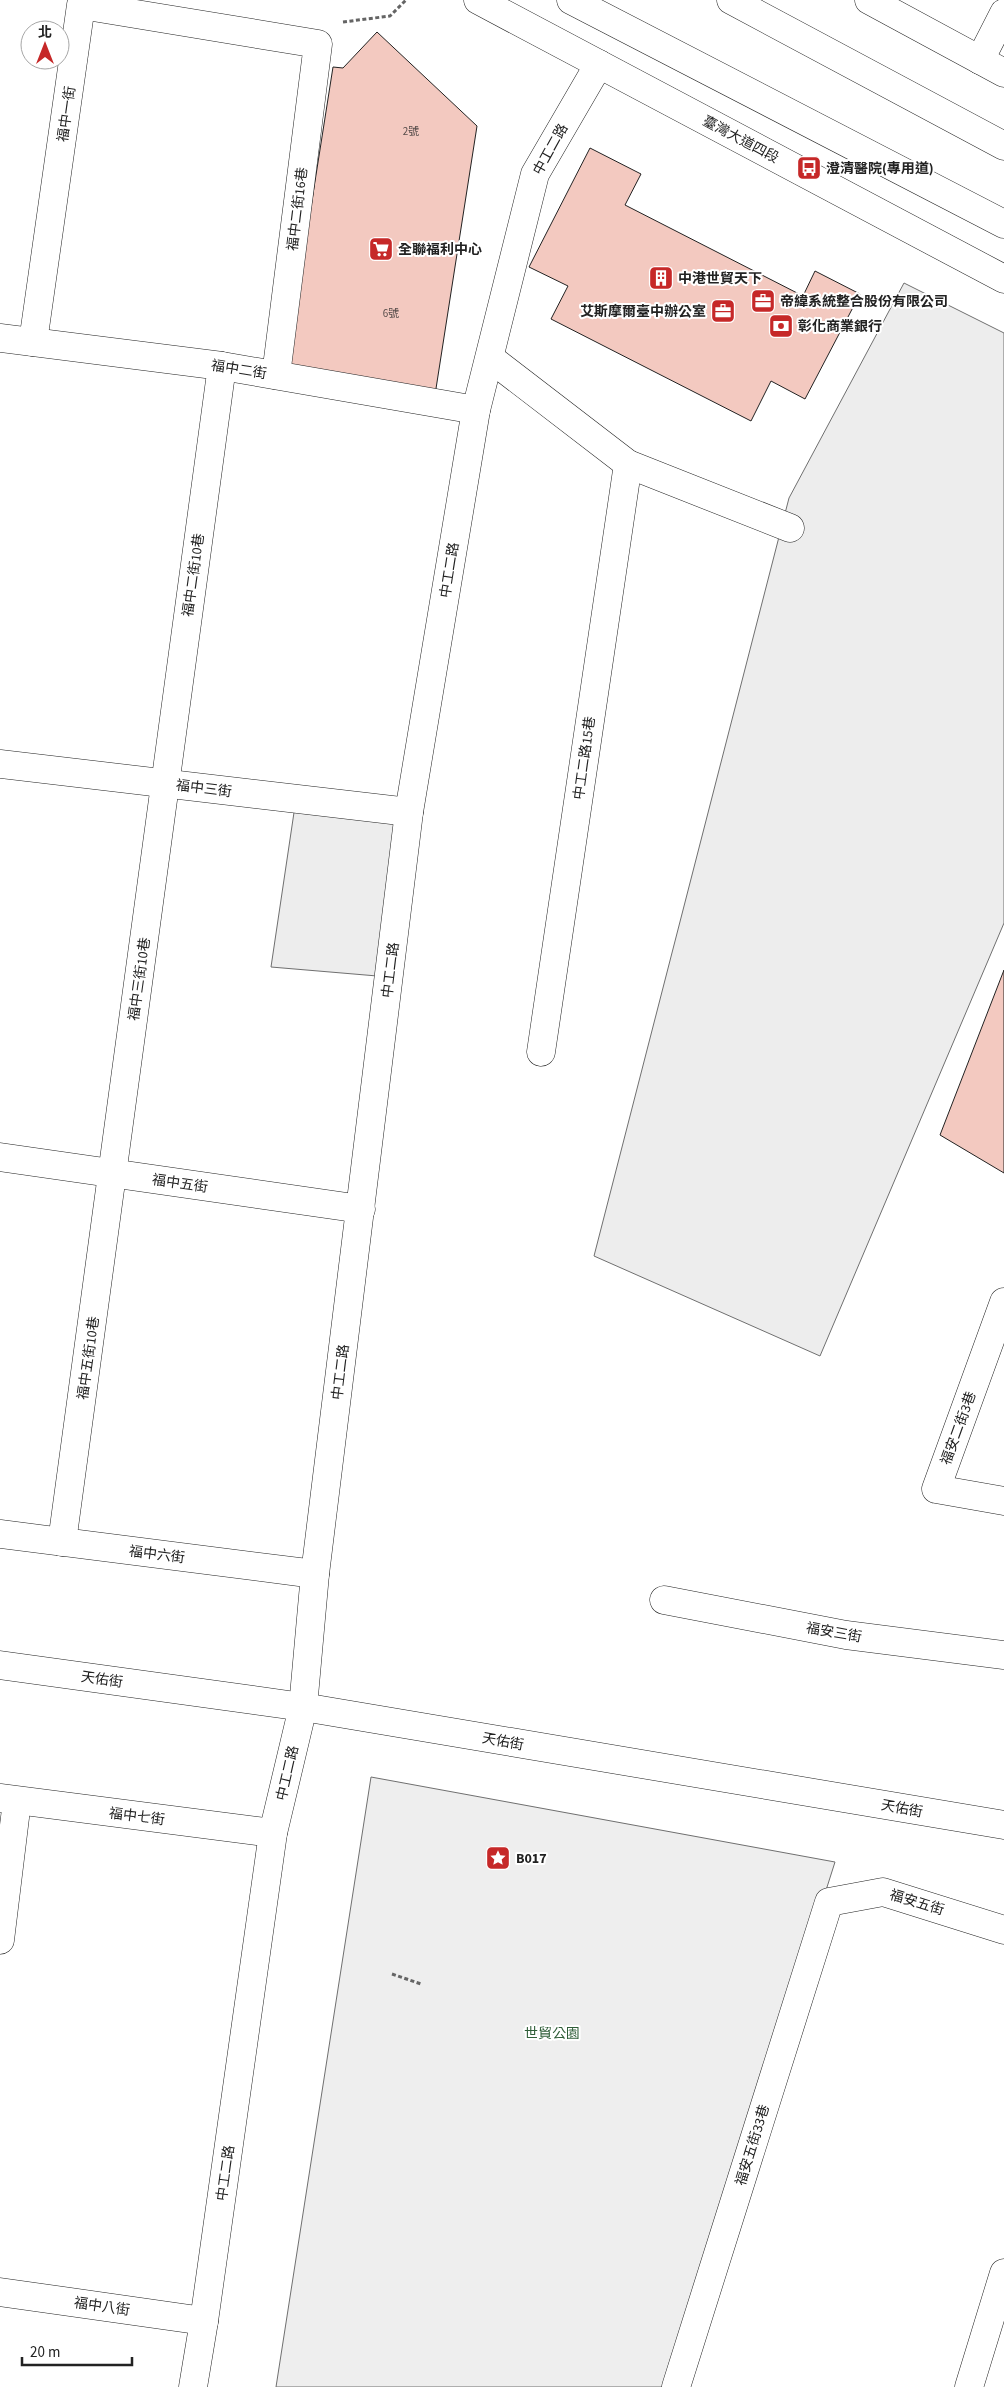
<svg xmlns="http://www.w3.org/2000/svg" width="1004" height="2387" font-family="'Source Sans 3','Noto Sans TC',sans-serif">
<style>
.green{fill:#eee;stroke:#6f6f6f}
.parking{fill:#ededed;stroke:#6f6f6f}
.building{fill:#f3c9c0;stroke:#222}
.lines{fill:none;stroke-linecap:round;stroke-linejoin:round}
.minor-casing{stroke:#222;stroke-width:29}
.major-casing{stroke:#222;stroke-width:29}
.path{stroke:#646464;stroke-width:3;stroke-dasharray:4 2.5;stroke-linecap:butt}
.minor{stroke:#fff;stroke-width:28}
.major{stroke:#fff;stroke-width:28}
.labels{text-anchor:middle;stroke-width:4;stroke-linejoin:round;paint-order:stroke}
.number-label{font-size:11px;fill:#564c4a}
.street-label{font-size:14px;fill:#222;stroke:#fff}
.poi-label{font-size:14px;font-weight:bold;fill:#222;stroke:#fff;text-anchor:start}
.park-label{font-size:14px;fill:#2f5e38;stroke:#fff}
</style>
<rect width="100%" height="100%" fill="#fff"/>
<polygon class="green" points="371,1777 835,1862 668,2387 276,2387"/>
<g class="parking">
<polygon points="904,283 1004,333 1004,923 820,1356 594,1256 789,498"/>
<polygon points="296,799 409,812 389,977 271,967"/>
</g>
<g class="building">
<polygon points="377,32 477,126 435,395 285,372 333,67 343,68"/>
<polygon points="590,148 641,174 625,205 803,296 815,271 860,294 805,399 771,381 751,421 551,319 568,286 529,267"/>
<polygon points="1004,970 1004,1173 940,1135"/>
</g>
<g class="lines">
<defs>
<g id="minor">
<polyline points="980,60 1004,13"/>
<polyline points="0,338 222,366 476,410"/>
<polyline points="33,342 81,5 318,44 276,375"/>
<polyline points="490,358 628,464 790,528"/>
<polyline points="0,764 409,812"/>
<polyline points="541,1052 628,464"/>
<polyline points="0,1157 361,1209"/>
<polyline points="1004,1302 936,1489 1004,1501"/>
<polyline points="0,1534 315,1574"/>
<polyline points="62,1542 222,366"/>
<polyline points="664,1600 846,1635 1004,1655"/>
<polyline points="0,1665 303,1707 1004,1825"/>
<polyline points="0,1798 273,1833"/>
<polyline points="0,1940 17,1801"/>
<polyline points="0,2292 204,2321"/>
<polyline points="193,2387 204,2321 273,1833 303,1707 315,1574 409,812 476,410 535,174 599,64"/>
<polyline points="676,2387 829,1902 883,1892 1004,1930"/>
<polyline points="969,2387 1004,2273"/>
</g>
<g id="major">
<polyline points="478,0 1004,279"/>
<polyline points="571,0 1004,224"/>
<polyline points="731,0 1004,146"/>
<polyline points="869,0 1004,73"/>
</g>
</defs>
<use href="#minor" class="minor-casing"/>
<use href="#major" class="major-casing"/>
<g class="path">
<polyline points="343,22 390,16 406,0"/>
<polyline points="392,1974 421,1984"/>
</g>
<use href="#minor" class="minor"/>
<use href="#major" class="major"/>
</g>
<defs>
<symbol id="bus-square" viewBox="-11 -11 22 22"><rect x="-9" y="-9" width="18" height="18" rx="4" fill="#c62828" stroke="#fff"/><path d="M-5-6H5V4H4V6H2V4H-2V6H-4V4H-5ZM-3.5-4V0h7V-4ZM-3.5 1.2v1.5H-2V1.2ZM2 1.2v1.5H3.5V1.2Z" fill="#fff"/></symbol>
<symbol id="supermarket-square" viewBox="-11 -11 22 22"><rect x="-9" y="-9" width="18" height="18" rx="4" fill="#c62828" stroke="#fff"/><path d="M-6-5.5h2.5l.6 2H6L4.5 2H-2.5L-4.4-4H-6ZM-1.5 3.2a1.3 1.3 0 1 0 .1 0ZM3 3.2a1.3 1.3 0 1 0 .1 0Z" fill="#fff"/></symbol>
<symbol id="building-square" viewBox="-11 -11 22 22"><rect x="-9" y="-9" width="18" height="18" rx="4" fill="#c62828" stroke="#fff"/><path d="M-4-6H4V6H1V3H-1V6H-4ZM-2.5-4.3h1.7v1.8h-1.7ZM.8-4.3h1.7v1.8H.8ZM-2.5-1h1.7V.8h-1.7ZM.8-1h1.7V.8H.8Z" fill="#fff"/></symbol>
<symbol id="office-square" viewBox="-11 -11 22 22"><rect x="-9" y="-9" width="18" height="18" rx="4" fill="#c62828" stroke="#fff"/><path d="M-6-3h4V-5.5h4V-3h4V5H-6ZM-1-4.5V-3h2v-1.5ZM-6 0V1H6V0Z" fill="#fff"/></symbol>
<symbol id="bank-square" viewBox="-11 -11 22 22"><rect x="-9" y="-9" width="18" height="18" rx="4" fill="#c62828" stroke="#fff"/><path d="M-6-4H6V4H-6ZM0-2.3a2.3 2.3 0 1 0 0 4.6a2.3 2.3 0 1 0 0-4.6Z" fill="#fff"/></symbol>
<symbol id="sight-square" viewBox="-11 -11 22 22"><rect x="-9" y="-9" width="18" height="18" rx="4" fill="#c62828" stroke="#fff"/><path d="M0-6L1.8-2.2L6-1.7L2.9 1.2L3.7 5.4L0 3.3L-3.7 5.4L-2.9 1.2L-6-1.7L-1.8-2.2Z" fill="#fff"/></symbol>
</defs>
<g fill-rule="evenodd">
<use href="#bus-square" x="795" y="154" width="28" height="28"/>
<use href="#supermarket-square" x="367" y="235" width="28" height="28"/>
<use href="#building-square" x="647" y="264" width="28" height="28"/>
<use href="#office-square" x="749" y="287" width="28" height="28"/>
<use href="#office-square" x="709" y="297" width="28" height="28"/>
<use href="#bank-square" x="767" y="312" width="28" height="28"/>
<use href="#sight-square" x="484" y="1844" width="28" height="28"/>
</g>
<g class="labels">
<g class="number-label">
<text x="411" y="135">2號</text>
<text x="391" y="317">6號</text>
</g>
<g class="street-label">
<text transform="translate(66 114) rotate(-82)" y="5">福中一街</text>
<text transform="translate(741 139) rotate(28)" y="5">臺灣大道四段</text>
<text transform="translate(550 149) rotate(-61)" y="5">中工二路</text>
<text transform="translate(297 209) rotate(-83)" y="5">福中二街16巷</text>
<text transform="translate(239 369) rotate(9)" y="5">福中二街</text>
<text transform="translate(449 570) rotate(-81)" y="5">中工二路</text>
<text transform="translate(193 575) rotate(-82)" y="5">福中二街10巷</text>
<text transform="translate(584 758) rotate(-82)" y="5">中工二路15巷</text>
<text transform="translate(204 788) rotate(7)" y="5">福中三街</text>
<text transform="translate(390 970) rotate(-83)" y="5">中工二路</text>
<text transform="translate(139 979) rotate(-82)" y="5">福中三街10巷</text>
<text transform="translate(180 1183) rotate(8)" y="5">福中五街</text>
<text transform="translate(88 1358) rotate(-82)" y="5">福中五街10巷</text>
<text transform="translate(340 1372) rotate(-83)" y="5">中工二路</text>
<text transform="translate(958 1428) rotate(-70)" y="5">福安二街3巷</text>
<text transform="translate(157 1554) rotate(7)" y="5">福中六街</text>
<text transform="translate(834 1632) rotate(10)" y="5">福安三街</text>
<text transform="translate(102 1679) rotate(8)" y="5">天佑街</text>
<text transform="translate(503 1741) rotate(10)" y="5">天佑街</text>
<text transform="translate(287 1773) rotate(-77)" y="5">中工二路</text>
<text transform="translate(902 1808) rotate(10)" y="5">天佑街</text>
<text transform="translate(137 1816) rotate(7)" y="5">福中七街</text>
<text transform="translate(917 1902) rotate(17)" y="5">福安五街</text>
<text transform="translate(752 2145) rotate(-73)" y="5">福安五街33巷</text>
<text transform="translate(225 2173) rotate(-82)" y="5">中工二路</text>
<text transform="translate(102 2306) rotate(8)" y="5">福中八街</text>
</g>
<g class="poi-label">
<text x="826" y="173">澄清醫院(專用道)</text>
<text x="398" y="254">全聯福利中心</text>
<text x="678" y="283">中港世貿天下</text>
<text x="780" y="306">帝緯系統整合股份有限公司</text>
<text x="706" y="316" text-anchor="end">艾斯摩爾臺中辦公室</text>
<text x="798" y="331">彰化商業銀行</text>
<text x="516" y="1863">B017</text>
</g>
<g class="park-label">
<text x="552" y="2038">世貿公園</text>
</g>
</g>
<g transform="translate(45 45)"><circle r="24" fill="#ffffff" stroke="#a7a7a7"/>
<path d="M0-4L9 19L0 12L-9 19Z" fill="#c62828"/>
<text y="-8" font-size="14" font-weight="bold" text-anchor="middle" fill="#222222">北</text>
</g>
<path d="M22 2357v8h110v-8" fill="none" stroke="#222222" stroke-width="2.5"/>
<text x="30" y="2357" font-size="15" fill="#222222" stroke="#ffffff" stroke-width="4" paint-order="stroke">20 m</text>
</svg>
